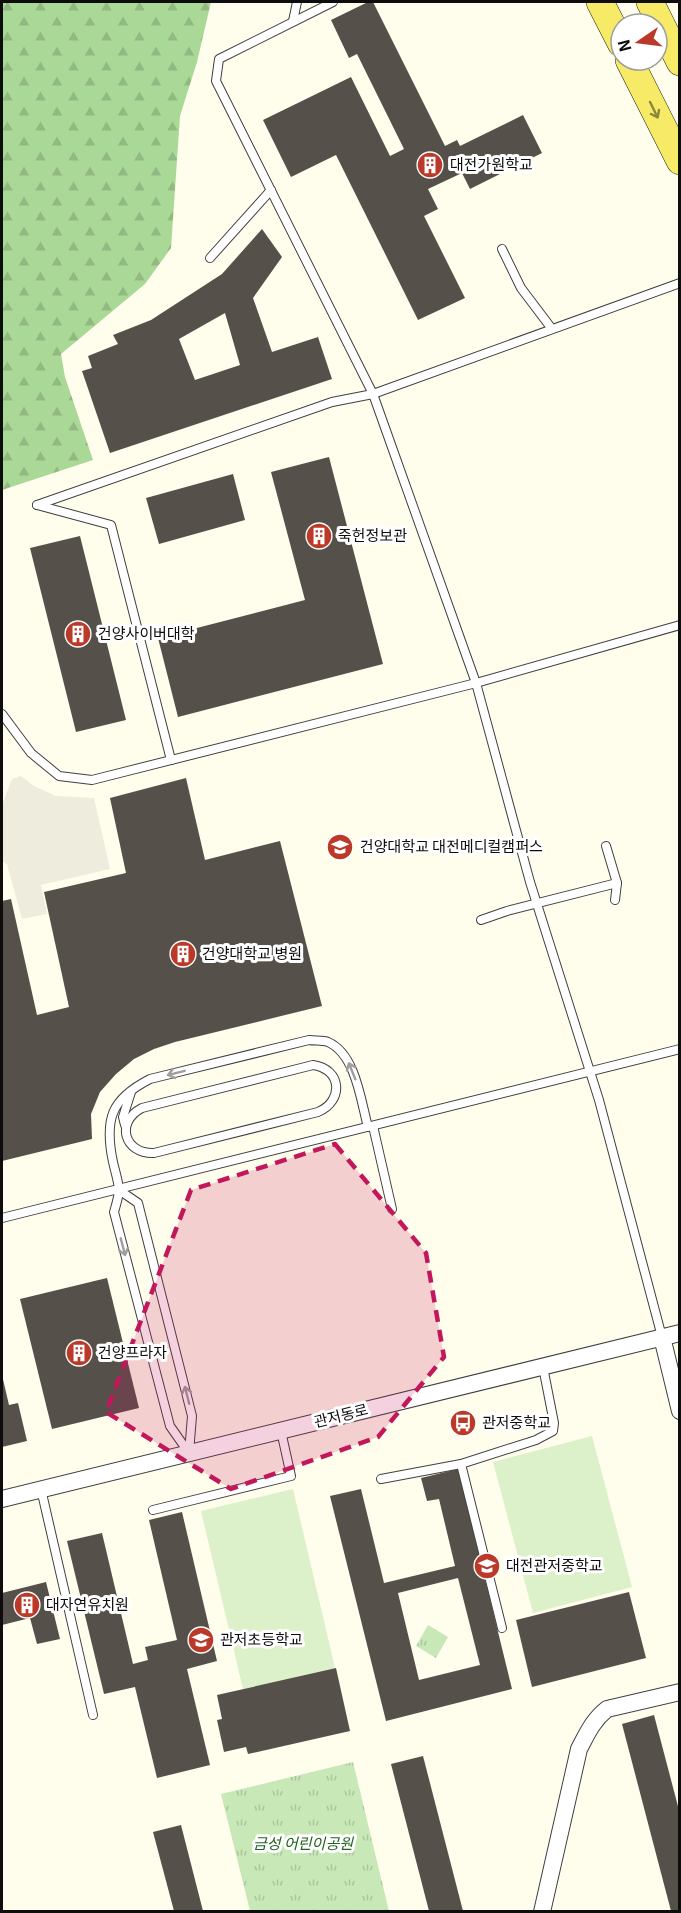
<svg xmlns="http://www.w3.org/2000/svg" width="681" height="1913" font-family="Georgia,'Noto Sans KR',serif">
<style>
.forest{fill:url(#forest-firs)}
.park{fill:url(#park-tufts)}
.pitch{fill:#dcf0c9}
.plaza{fill:#eeecdd}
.building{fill:#55504a;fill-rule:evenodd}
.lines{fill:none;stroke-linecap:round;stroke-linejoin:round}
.service-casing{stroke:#404040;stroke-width:10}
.minor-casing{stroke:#404040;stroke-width:18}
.primary-casing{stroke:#1e1e1e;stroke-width:28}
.service{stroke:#fff;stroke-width:8}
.minor{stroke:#fff;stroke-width:16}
.primary{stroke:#f6ea66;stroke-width:27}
.oneway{stroke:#8d873e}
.oneway2{stroke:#9e9e9e}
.marked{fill:#c2185b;fill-opacity:0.2;stroke:#c2185b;stroke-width:4.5;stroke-dasharray:12 8;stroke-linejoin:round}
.labels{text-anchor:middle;stroke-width:6;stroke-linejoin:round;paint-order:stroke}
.poi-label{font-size:15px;fill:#0d0d0d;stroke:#fff;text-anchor:start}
.street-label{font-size:15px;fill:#0d0d0d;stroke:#fff}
.park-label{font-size:15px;font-style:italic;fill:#22631f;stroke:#fff}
</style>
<defs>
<pattern id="forest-firs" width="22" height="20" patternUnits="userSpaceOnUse" patternTransform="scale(1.5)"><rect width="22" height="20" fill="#aad997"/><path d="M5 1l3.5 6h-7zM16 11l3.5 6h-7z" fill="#91b981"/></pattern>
<pattern id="park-tufts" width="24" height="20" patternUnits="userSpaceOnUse" patternTransform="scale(1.5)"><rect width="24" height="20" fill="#c9e8b8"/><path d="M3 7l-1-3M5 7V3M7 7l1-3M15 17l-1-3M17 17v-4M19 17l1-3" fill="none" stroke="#abc69d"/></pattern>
</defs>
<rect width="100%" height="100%" fill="#fffeed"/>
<polygon class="forest" points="2,2 211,2 197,62 180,116 171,248 145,284 61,354 65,377 93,460 2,490"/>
<g class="park">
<polygon points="428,1625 448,1637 436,1658 416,1646"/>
<polygon points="353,1762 389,1911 250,1911 221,1794"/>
</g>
<g class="pitch">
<polygon points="592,1436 632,1587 533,1613 493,1462"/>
<polygon points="293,1489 335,1668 243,1689 201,1511"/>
</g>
<polygon class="plaza" points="21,776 34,786 56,796 94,798 110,869 41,885 47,914 22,919 7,864 2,861 2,805 12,779"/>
<g class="building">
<polygon points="368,2 373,2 445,146 457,140 460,146 523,115 542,153 470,189 462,173 428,189 438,209 424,216 465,298 418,320 336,155 291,177 263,120 351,77 390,156 404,149 357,54 349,58 331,20"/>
<path d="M262,229l20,28 -29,41 19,54 46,-15 14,42 -222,74 -28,-82 10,-3 -4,-12 30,-12 -5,-9 38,-15 71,-46zM225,313l15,52 -45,15 -16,-41z"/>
<polygon points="329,457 383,664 178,717 158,638 305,600 271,472"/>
<polygon points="233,474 245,520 159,544 146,498"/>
<polygon points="80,536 126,720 76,732 30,548"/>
<polygon points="186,778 205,860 280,841 322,1006 175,1042 154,1049 134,1059 116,1074 100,1092 91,1114 92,1139 2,1161 2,901 11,899 37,1015 69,1007 44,892 126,873 110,798"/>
<polygon points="107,1278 139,1408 52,1429 20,1299"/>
<polygon points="2,1375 9,1405 18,1403 27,1441 2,1447"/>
<path d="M458,1469l54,220 -126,32 -56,-225 31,-7 23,94 71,-17 -16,-67 -12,2 -6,-23zM458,1578l22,87 -61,15 -21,-87z"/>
<polygon points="182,1512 217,1661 187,1669 210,1765 157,1778 135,1687 104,1694 67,1541 102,1533 133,1664 148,1660 145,1647 177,1640 149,1520"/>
<polygon points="46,1582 60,1639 37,1644 30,1618 2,1625 2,1593"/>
<polygon points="629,1592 646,1658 532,1687 516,1620"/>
<polygon points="336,1668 350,1731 248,1754 246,1747 224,1752 217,1720 222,1719 217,1695"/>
<polygon points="654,1715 680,1814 680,1911 671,1911 622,1724"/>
<polygon points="423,1756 463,1911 429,1911 391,1764"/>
<polygon points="181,1825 203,1911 174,1911 153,1832"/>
</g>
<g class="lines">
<defs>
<g id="service">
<polyline points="333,2 219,59 216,81 373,394 476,683 530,882 599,1100 662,1337"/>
<polyline points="293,21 297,2"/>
<polyline points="502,249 521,288 552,329"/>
<polyline points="210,258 271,190"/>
<polyline points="37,505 332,402 373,394 680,283"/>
<polyline points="37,505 111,525 171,760"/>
<polyline points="2,714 31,753 59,776 92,780 476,683 680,625"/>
<polyline points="606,846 617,883 615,900"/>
<polyline points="481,920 507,911 617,883"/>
<path d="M313,1065c29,4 31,36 5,47l-164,41c-30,1 -39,-31 -12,-45z"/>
<polyline points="125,1125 123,1117 131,1092"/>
<polyline points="373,1126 392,1209"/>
<polyline points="119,1190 138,1203 192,1416 189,1453"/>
<polyline points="2,1218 680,1049"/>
<path d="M189,1453l-19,-27 -56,-214c2,-7 5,-16 5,-23 -1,-9 -4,-18 -6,-27 -9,-43 -2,-63 37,-83l159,-39c6,1 14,0 19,2 28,12 33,60 40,85"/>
<polyline points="381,1479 461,1464"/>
<polyline points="41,1489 93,1715"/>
<polyline points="153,1510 291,1476 281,1431"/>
<polyline points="502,1628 461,1464 536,1440 553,1431 554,1423 543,1367"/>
</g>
<g id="minor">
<polyline points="662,1337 680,1411"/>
<polyline points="2,1499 680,1333"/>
<path d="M542,1912l37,-163c8,-15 14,-29 28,-40l73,-17"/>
</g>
<g id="primary">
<polyline points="600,2 621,43"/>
<polyline points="650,2 680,62"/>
<polyline points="629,60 680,161"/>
</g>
</defs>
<use href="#service" class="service-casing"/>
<use href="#minor" class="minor-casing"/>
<use href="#primary" class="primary-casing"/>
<use href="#service" class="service"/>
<use href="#minor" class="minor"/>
<use href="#primary" class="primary"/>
</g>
<defs><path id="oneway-shaft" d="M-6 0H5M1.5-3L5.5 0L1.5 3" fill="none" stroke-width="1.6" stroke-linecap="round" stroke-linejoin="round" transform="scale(1.5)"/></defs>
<use class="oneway" href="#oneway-shaft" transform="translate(654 110) rotate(64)"/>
<g class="oneway2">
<use href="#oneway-shaft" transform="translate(352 1071) rotate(-112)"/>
<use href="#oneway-shaft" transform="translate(176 1073) rotate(166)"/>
<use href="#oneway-shaft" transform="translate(123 1247) rotate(75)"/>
<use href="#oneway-shaft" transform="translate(187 1395) rotate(-104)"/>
</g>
<path class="marked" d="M335,1144l91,109 18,104 -66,80 -147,52 -125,-77 85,-222z"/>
<defs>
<symbol id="building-disc" viewBox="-11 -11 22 22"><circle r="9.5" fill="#ba3928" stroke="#fff"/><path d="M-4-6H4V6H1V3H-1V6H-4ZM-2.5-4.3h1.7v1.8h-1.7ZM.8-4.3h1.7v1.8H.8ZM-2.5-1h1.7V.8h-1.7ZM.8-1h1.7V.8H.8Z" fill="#fff"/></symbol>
<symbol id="university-disc" viewBox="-11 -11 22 22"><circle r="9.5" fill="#ba3928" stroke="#fff"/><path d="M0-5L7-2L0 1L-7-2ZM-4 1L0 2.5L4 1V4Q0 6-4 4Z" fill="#fff"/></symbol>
<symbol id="bus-disc" viewBox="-11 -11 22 22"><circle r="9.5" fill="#ba3928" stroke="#fff"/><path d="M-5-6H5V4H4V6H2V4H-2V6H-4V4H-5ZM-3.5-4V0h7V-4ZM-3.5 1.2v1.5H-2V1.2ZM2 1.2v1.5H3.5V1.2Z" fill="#fff"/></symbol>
<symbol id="school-disc" viewBox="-11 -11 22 22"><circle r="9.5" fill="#ba3928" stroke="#fff"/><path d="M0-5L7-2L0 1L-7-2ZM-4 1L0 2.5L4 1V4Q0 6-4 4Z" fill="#fff"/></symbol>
</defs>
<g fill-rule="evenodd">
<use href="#building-disc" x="415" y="150" width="30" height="30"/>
<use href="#building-disc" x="304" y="521" width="30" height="30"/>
<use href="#building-disc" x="63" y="619" width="30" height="30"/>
<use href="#university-disc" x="325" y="832" width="30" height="30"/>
<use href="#building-disc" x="168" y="939" width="30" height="30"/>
<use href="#building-disc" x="64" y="1338" width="30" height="30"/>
<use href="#bus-disc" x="448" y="1408" width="30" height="30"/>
<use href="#school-disc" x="472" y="1551" width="30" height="30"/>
<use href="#building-disc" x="12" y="1590" width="30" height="30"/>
<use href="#school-disc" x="186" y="1625" width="30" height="30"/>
</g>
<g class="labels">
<g class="poi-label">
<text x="450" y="170">대전가원학교</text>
<text x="338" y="541">죽헌정보관</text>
<text x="98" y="639">건양사이버대학</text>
<text x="360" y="852">건양대학교 대전메디컬캠퍼스</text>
<text x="202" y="959">건양대학교 병원</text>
<text x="98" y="1358">건양프라자</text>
<text x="482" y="1428">관저중학교</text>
<text x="506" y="1571">대전관저중학교</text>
<text x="46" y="1610">대자연유치원</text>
<text x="220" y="1645">관저초등학교</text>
</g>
<g class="street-label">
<text transform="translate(341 1416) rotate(-14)" y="5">관저동로</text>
</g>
<g class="park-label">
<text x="303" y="1849">금성 어린이공원</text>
</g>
</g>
<rect width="681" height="1913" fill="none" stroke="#0d0d0d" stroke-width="6"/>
<g transform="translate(639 42) rotate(256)"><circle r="28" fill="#ffffff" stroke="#9e9e9e" stroke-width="1.5"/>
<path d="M0-4.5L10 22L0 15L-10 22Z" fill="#ba3928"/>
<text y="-9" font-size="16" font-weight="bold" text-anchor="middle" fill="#0d0d0d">N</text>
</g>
</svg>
